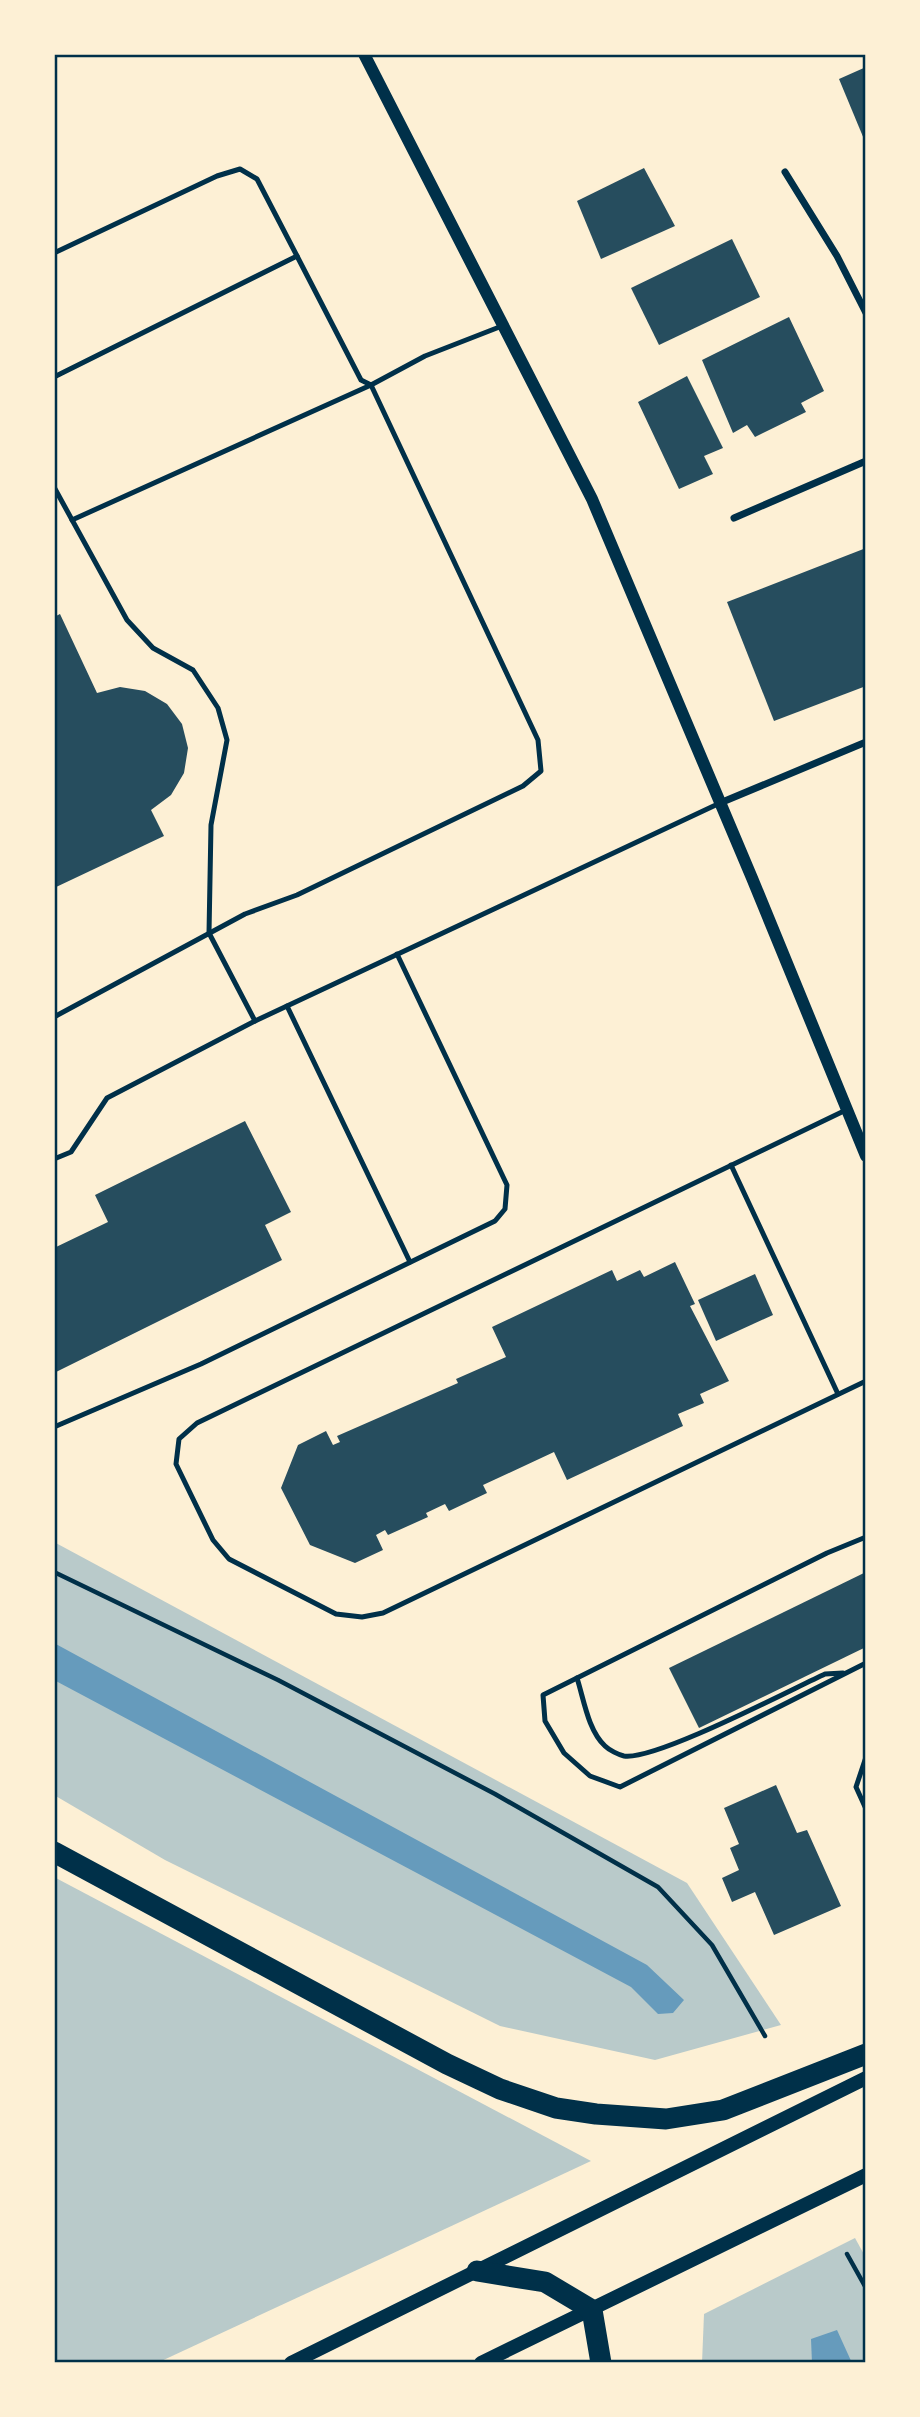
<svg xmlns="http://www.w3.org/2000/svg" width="920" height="2417" font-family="'Alegreya Sans',sans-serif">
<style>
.green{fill:#b9caca}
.water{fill:#669bbc}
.building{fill:#264d5e}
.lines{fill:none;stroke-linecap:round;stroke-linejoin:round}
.path{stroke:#003049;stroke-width:4.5}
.service{stroke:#003049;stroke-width:5}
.minor{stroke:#003049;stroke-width:7}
.tertiary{stroke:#003049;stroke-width:12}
.secondary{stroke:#003049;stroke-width:14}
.motorway{stroke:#003049;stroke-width:21}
.neatline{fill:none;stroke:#003049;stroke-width:2.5}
</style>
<rect width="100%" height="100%" fill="#fdf0d5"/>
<g class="green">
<polygon points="54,1542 687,1883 781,2025 655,2060 500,2026 165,1860 54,1795"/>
<polygon points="54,1877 591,2161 157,2363 54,2363"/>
<polygon points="855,2238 866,2258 866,2363 702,2363 704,2314"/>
</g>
<g class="water">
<polygon points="54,1643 647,1965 684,2000 673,2013 658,2014 631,1987 54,1680"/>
<polygon points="837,2330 852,2363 812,2363 811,2339"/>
</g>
<g class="building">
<polygon points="866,67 866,144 839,79"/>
<polygon points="644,168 675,226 601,259 577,201"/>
<polygon points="732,239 760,297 659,345 631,288"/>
<polygon points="789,317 824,391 801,403 806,412 755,437 747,425 733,433 702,360"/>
<polygon points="687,376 723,448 704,456 713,474 679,489 638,402"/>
<polygon points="866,548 866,686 774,721 727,602"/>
<polygon points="60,614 97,693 120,687 145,691 167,704 182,724 188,748 184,773 171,795 151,810 164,836 54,888 54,617"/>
<polygon points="245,1121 291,1212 265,1225 282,1260 54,1373 54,1248 108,1222 95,1195"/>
<polygon points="675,1262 695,1304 690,1306 729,1381 700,1394 704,1403 678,1414 683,1426 567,1480 554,1452 483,1485 487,1493 449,1511 445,1504 426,1513 428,1517 388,1535 385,1530 376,1535 383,1550 355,1563 310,1545 281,1488 298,1445 326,1431 333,1445 340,1442 337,1436 458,1383 456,1379 506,1357 492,1327 612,1270 617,1281 640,1270 644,1277"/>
<polygon points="755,1274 773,1315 716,1341 698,1300"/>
<polygon points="866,1572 866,1647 699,1728 669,1668"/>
<polygon points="776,1785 797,1833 807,1830 841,1906 774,1935 755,1892 732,1902 722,1878 739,1870 730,1848 739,1844 724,1808"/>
</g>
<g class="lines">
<g class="path">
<polyline points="54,1572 278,1680 495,1794 658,1887 712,1945 765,2036"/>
<polyline points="847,2254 866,2288"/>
</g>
<g class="service">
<polyline points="54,253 217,176 240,169 257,179 297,256"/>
<polyline points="54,377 297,256 361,380 371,385 538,740 541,771 523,786 297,895 245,914 54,1017"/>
<polyline points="54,487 127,620 153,648 193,670 218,708 227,740 211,825 209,933 255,1021 107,1098 71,1152 54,1159"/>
<polyline points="72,520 371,385 425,356 502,326"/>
<polyline points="287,1006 410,1262"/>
<polyline points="255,1021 720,803"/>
<polyline points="846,1110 197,1423 179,1439 176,1464 213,1540 229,1559 336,1614 362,1617 383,1613 866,1381"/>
<polyline points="731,1165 838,1394"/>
<polyline points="54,1427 201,1364 495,1221 505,1209 507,1185 397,954"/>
<polyline points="866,1537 827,1553 543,1695 545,1721 564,1753 590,1776 620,1787 866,1663"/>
<path d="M577,1678c7,22 11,52 28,68 4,4 14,9 19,10 31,5 166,-66 201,-82l18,-1"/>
<polyline points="866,1757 856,1787 866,1809"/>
</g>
<g class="minor">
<polyline points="785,172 837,256 866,313"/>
<polyline points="734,518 866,461"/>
<polyline points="720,803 866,742"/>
</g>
<polyline class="tertiary" points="364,54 592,499 752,878 866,1156"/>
<g class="secondary">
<polyline points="291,2363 866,2078"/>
<polyline points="481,2363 866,2175"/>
</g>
<g class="motorway">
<polyline points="54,1852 447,2064 500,2089 556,2108 596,2114 666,2119 723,2110 866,2054"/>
<polyline points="477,2271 545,2282 592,2310 601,2363"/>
</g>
</g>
<rect width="920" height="2417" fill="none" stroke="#fdf0d5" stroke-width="112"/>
<rect x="56" y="56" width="808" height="2305" class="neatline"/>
</svg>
